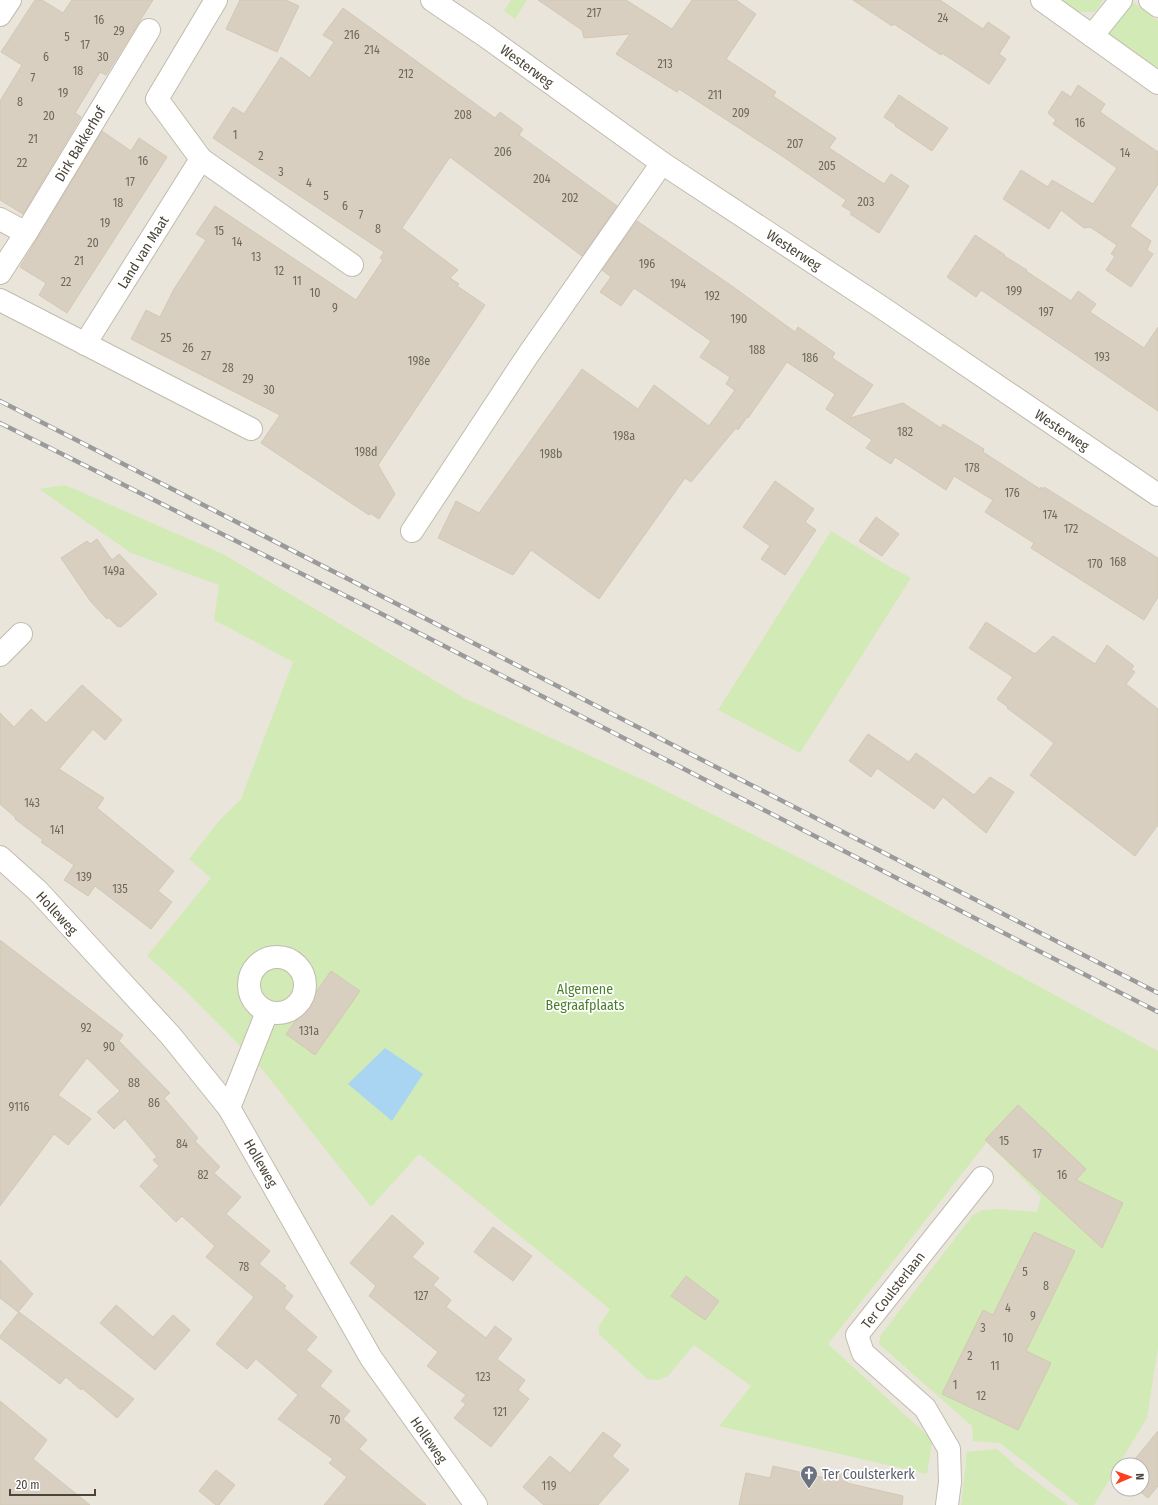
<svg xmlns="http://www.w3.org/2000/svg" width="1158" height="1505" font-family="'Fira Sans Condensed',sans-serif">
<style>
.residential{fill:#eae5da;fill-rule:evenodd}
.green{fill:#d2eab5}
.water{fill:#a9d4f2}
.building{fill:#d8cfc1;stroke:#d3c7b4}
.lines{fill:none;stroke-linecap:round;stroke-linejoin:round}
.minor-casing{stroke:#c2bbae;stroke-width:24}
.minor{stroke:#fff;stroke-width:22}
.rail-casing{stroke:#9a9a9a;stroke-width:4.5}
.rail{stroke:#fff;stroke-width:3;stroke-dasharray:9;stroke-linecap:butt}
.labels{text-anchor:middle;stroke-width:3.5;stroke-linejoin:round;paint-order:stroke}
.number-label{font-size:12px;fill:#6e675b}
.street-label{font-size:14px;fill:#4b4439;stroke:#fff}
.park-label{font-size:14px;fill:#4a7f2a;stroke:#fff}
.worship-label{font-size:14px;fill:#5b616d;stroke:#fff;text-anchor:start}
</style>
<rect width="100%" height="100%" fill="#f6f3ec"/>
<path class="residential" d="M0,0h1158v1505h-1158zM1118,1465h24v24h-24z"/>
<g class="green">
<polygon points="511,0 527,0 515,19 504,11"/>
<polygon points="1061,0 1103,0 1095,12 1076,12"/>
<polygon points="1133,2 1158,21 1158,68 1107,33"/>
<polygon points="65,485 223,554 464,698 652,784 835,876 1158,1051 1158,1347 1147,1418 1094,1505 1079,1505 1000,1443 973,1441 972,1426 879,1344 881,1335 973,1215 983,1210 999,1209 1037,1212 1041,1197 987,1142 828,1344 928,1436 932,1443 927,1474 719,1426 751,1386 694,1345 668,1376 658,1380 647,1379 599,1334 599,1326 610,1309 419,1154 371,1207 258,1064 184,989 147,956 211,878 189,859 218,822 241,799 293,662 214,620 219,585 131,553 39,489"/>
<polygon points="831,531 890,567 911,578 800,753 718,710"/>
<polygon points="997,1449 1017,1467 1068,1505 961,1505 966,1463 966,1452"/>
</g>
<polygon class="water" points="385,1048 423,1074 392,1121 348,1084"/>
<g class="building">
<polygon points="35,0 42,0 63,13 72,0 153,0 106,75 100,72 75,113 81,117 23,214 0,200 0,101 22,65 1,52"/>
<polygon points="240,0 286,0 299,6 277,52 226,29"/>
<polygon points="538,0 626,0 672,29 692,0 736,0 756,14 726,59 776,92 773,96 836,138 829,148 884,184 891,174 909,186 879,233 850,214 852,212 842,206 846,200 785,158 679,89 677,92 616,54 630,34 584,38 582,30"/>
<polygon points="853,0 940,0 983,29 988,22 1010,37 999,54 1006,59 989,84 942,53 941,55 894,24 892,26"/>
<polygon points="343,8 495,118 500,112 523,129 519,135 617,206 582,256 450,157 402,228 458,270 450,278 459,284 457,286 485,305 378,465 395,494 379,519 370,513 369,515 261,443 280,415 131,339 146,310 160,317 174,289 206,240 196,234 215,206 356,300 383,260 380,258 384,252 213,138 233,107 244,114 281,57 310,78 334,42 323,35"/>
<polygon points="1078,85 1105,104 1100,112 1158,152 1158,184 1130,226 1151,241 1147,250 1153,254 1131,287 1106,270 1115,256 1111,254 1117,245 1090,227 1084,228 1061,210 1049,229 1003,199 1021,170 1048,187 1052,180 1093,204 1117,168 1053,124 1056,120 1048,113 1062,91 1071,97"/>
<polygon points="899,95 948,128 932,151 895,126 896,125 884,117"/>
<polygon points="102,131 131,151 139,138 167,157 67,313 39,295 46,283 20,267"/>
<polygon points="637,221 732,286 795,332 798,327 835,353 832,358 873,385 850,418 903,403 941,428 943,424 984,449 983,452 1040,489 1041,487 1043,489 1044,487 1158,558 1158,597 1144,620 1031,548 1034,543 985,512 993,500 954,476 946,490 895,457 891,464 866,448 872,440 826,409 835,394 787,362 748,418 747,417 738,430 736,428 691,482 685,478 599,599 531,550 513,575 438,538 456,501 479,513 582,369 638,409 654,385 709,426 735,390 726,384 730,377 700,357 711,341 634,288 621,306 600,292 611,277 602,270"/>
<polygon points="975,235 1005,255 1004,256 1027,270 1026,271 1071,301 1078,291 1096,304 1090,312 1144,348 1158,327 1158,411 981,290 976,297 947,277"/>
<polygon points="775,481 814,509 805,522 816,530 785,575 761,559 770,546 743,527"/>
<polygon points="876,517 899,534 882,556 859,541"/>
<polygon points="97,539 112,560 119,554 157,594 121,627 119,626 118,627 108,617 107,619 91,602 61,558 87,541 90,544"/>
<polygon points="986,622 1035,654 1053,636 1095,664 1107,645 1134,666 1131,669 1135,672 1126,684 1158,709 1158,825 1135,856 1030,775 1054,743 1007,708 1008,707 997,699 1013,677 969,648"/>
<polygon points="82,685 122,720 105,740 93,729 59,769 104,798 97,808 174,871 158,891 172,902 151,929 95,886 88,896 64,880 74,865 41,842 43,840 15,819 16,818 0,804 0,713 14,727 31,709 46,723"/>
<polygon points="868,734 909,762 916,753 974,795 990,777 1014,792 986,833 943,797 934,809 877,768 871,777 849,761"/>
<polygon points="0,940 123,1035 119,1041 170,1093 164,1098 198,1138 195,1141 220,1167 214,1173 241,1197 226,1214 270,1251 259,1264 286,1286 284,1288 293,1296 284,1308 317,1337 306,1350 332,1371 320,1386 350,1411 343,1419 367,1440 359,1449 426,1505 324,1505 347,1477 329,1463 333,1459 278,1419 298,1395 256,1359 247,1369 216,1344 254,1297 206,1257 215,1246 182,1216 176,1222 140,1186 159,1166 153,1160 157,1157 125,1119 114,1129 97,1112 120,1091 87,1058 58,1095 91,1119 68,1145 54,1134 0,1206"/>
<polygon points="331,971 360,991 315,1055 286,1034"/>
<polygon points="1018,1105 1086,1169 1076,1180 1123,1203 1102,1248 985,1140"/>
<polygon points="392,1215 424,1243 412,1257 439,1278 433,1285 451,1300 446,1307 486,1338 495,1326 512,1339 497,1359 525,1380 518,1390 529,1399 491,1447 454,1418 466,1404 461,1401 466,1395 427,1366 438,1352 369,1296 376,1286 350,1263"/>
<polygon points="493,1227 532,1256 513,1281 474,1252"/>
<polygon points="1034,1232 1075,1251 1026,1351 1051,1363 1018,1430 942,1394 983,1310 993,1315"/>
<polygon points="0,1260 33,1294 18,1312 0,1298"/>
<polygon points="686,1276 719,1301 705,1320 671,1296"/>
<polygon points="116,1305 153,1337 173,1315 190,1330 155,1370 100,1323"/>
<polygon points="19,1312 134,1399 117,1418 82,1388 81,1390 66,1377 60,1384 0,1338 0,1336"/>
<polygon points="0,1401 47,1440 33,1459 90,1505 0,1505"/>
<polygon points="1158,1431 1158,1486 1148,1498 1137,1489 1142,1489 1142,1465 1130,1465"/>
<polygon points="603,1432 621,1445 612,1456 629,1470 598,1505 544,1505 523,1487 550,1456 570,1473"/>
<polygon points="773,1466 825,1478 839,1469 847,1483 903,1496 902,1505 739,1505 746,1473 770,1478"/>
<polygon points="216,1470 235,1485 219,1505 216,1505 199,1491"/>
</g>
<g class="lines">
<defs>
<g id="minor">
<polyline points="216,0 157,99 201,159 352,265"/>
<polyline points="432,0 484,35 662,163 881,307 1158,495"/>
<polyline points="1042,0 1158,83"/>
<polyline points="1150,0 1158,6"/>
<polyline points="0,15 10,0"/>
<polyline points="1092,36 1121,0"/>
<polyline points="0,219 26,233 149,30"/>
<polyline points="0,273 26,233"/>
<polyline points="0,300 251,429"/>
<polyline points="85,344 201,159"/>
<polyline points="412,531 528,355 662,163"/>
<polyline points="0,655 21,634"/>
<polyline points="0,857 38,891 171,1036 229,1108 371,1358 476,1505"/>
<circle cx="277" cy="985" r="28"/>
<polyline points="229,1108 267,1012"/>
<polyline points="947,1505 950,1482 949,1449 925,1408 863,1353 857,1335 982,1178"/>
</g>
</defs>
<use href="#minor" class="minor-casing"/>
<use href="#minor" class="minor"/>
<defs>
<g id="rail">
<polyline points="0,401 1158,993"/>
<polyline points="0,423 374,610 1158,1012"/>
</g>
</defs>
<use href="#rail" class="rail-casing"/>
<use href="#rail" class="rail"/>
</g>
<defs>
<symbol id="church-pin" viewBox="-11 -11 22 30"><path d="M0 17L-7.5 6A9.5 9.5 0 1 1 7.5 6Z" fill="#6b7280" stroke="#fff"/><path d="M-1.2-6h2.4v3.5h3.3v2.4h-3.3V6h-2.4V-.1h-3.3v-2.4h3.3Z" fill="#fff"/></symbol>
</defs>
<g fill-rule="evenodd">
<use href="#church-pin" x="799" y="1464" width="20" height="27"/>
</g>
<g class="labels">
<g class="number-label">
<text x="594" y="17">217</text>
<text x="943" y="22">24</text>
<text x="99" y="24">16</text>
<text x="119" y="35">29</text>
<text x="352" y="39">216</text>
<text x="67" y="41">5</text>
<text x="85" y="49">17</text>
<text x="372" y="54">214</text>
<text x="46" y="61">6</text>
<text x="103" y="61">30</text>
<text x="665" y="68">213</text>
<text x="78" y="75">18</text>
<text x="406" y="78">212</text>
<text x="33" y="82">7</text>
<text x="63" y="97">19</text>
<text x="715" y="99">211</text>
<text x="20" y="106">8</text>
<text x="741" y="117">209</text>
<text x="463" y="119">208</text>
<text x="49" y="120">20</text>
<text x="1080" y="127">16</text>
<text x="235" y="139">1</text>
<text x="33" y="143">21</text>
<text x="795" y="148">207</text>
<text x="503" y="156">206</text>
<text x="1125" y="157">14</text>
<text x="261" y="160">2</text>
<text x="143" y="165">16</text>
<text x="22" y="167">22</text>
<text x="827" y="170">205</text>
<text x="281" y="176">3</text>
<text x="542" y="183">204</text>
<text x="130" y="186">17</text>
<text x="309" y="187">4</text>
<text x="326" y="200">5</text>
<text x="570" y="202">202</text>
<text x="866" y="206">203</text>
<text x="118" y="207">18</text>
<text x="345" y="210">6</text>
<text x="361" y="219">7</text>
<text x="105" y="227">19</text>
<text x="378" y="233">8</text>
<text x="219" y="235">15</text>
<text x="237" y="246">14</text>
<text x="93" y="247">20</text>
<text x="256" y="261">13</text>
<text x="79" y="265">21</text>
<text x="647" y="268">196</text>
<text x="279" y="275">12</text>
<text x="297" y="285">11</text>
<text x="66" y="286">22</text>
<text x="678" y="288">194</text>
<text x="1014" y="295">199</text>
<text x="315" y="297">10</text>
<text x="712" y="300">192</text>
<text x="335" y="312">9</text>
<text x="1046" y="316">197</text>
<text x="739" y="323">190</text>
<text x="166" y="342">25</text>
<text x="188" y="352">26</text>
<text x="757" y="354">188</text>
<text x="206" y="360">27</text>
<text x="1102" y="361">193</text>
<text x="810" y="362">186</text>
<text x="419" y="365">198e</text>
<text x="228" y="372">28</text>
<text x="248" y="383">29</text>
<text x="269" y="394">30</text>
<text x="905" y="436">182</text>
<text x="624" y="440">198a</text>
<text x="366" y="456">198d</text>
<text x="551" y="458">198b</text>
<text x="972" y="472">178</text>
<text x="1012" y="497">176</text>
<text x="1050" y="519">174</text>
<text x="1071" y="533">172</text>
<text x="1118" y="566">168</text>
<text x="1095" y="568">170</text>
<text x="114" y="575">149a</text>
<text x="32" y="807">143</text>
<text x="57" y="834">141</text>
<text x="84" y="881">139</text>
<text x="120" y="893">135</text>
<text x="86" y="1032">92</text>
<text x="309" y="1035">131a</text>
<text x="109" y="1051">90</text>
<text x="134" y="1087">88</text>
<text x="154" y="1107">86</text>
<text x="19" y="1111">9116</text>
<text x="1004" y="1145">15</text>
<text x="182" y="1148">84</text>
<text x="1037" y="1158">17</text>
<text x="203" y="1179">82</text>
<text x="1062" y="1179">16</text>
<text x="244" y="1271">78</text>
<text x="1025" y="1276">5</text>
<text x="1046" y="1290">8</text>
<text x="421" y="1300">127</text>
<text x="1008" y="1312">4</text>
<text x="1033" y="1320">9</text>
<text x="983" y="1332">3</text>
<text x="1008" y="1342">10</text>
<text x="970" y="1360">2</text>
<text x="995" y="1370">11</text>
<text x="483" y="1381">123</text>
<text x="955" y="1389">1</text>
<text x="981" y="1400">12</text>
<text x="500" y="1416">121</text>
<text x="335" y="1424">70</text>
<text x="549" y="1490">119</text>
</g>
<g class="street-label">
<text transform="translate(527 66) rotate(36)" y="5">Westerweg</text>
<text transform="translate(80 144) rotate(-59)" y="5">Dirk Bakkerhof</text>
<text transform="translate(794 250) rotate(33)" y="5">Westerweg</text>
<text transform="translate(143 252) rotate(-58)" y="5">Land van Maat</text>
<text transform="translate(1062 430) rotate(34)" y="5">Westerweg</text>
<text transform="translate(57 913) rotate(47)" y="5">Holleweg</text>
<text transform="translate(261 1163) rotate(60)" y="5">Holleweg</text>
<text transform="translate(893 1290) rotate(-52)" y="5">Ter Coulsterlaan</text>
<text transform="translate(429 1440) rotate(55)" y="5">Holleweg</text>
</g>
<g class="park-label">
<text x="585" y="994">Algemene<tspan x="585" dy="16">Begraafplaats</tspan></text>
</g>
<g class="worship-label">
<text x="822" y="1479">Ter Coulsterkerk</text>
</g>
</g>
<g transform="translate(1130 1477) rotate(88)"><circle r="19" fill="#ffffff" stroke="#b7b4b0"/>
<path d="M0-3L7 15L0 10L-7 15Z" fill="#fc3f1d"/>
<text y="-6" font-size="11" font-weight="bold" text-anchor="middle" fill="#4b4439">N</text>
</g>
<path d="M10 1489v6h85v-6" fill="none" stroke="#4b4439" stroke-width="2"/>
<text x="16" y="1489" font-size="12" fill="#4b4439" stroke="#ffffff" stroke-width="3" paint-order="stroke">20 m</text>
</svg>
